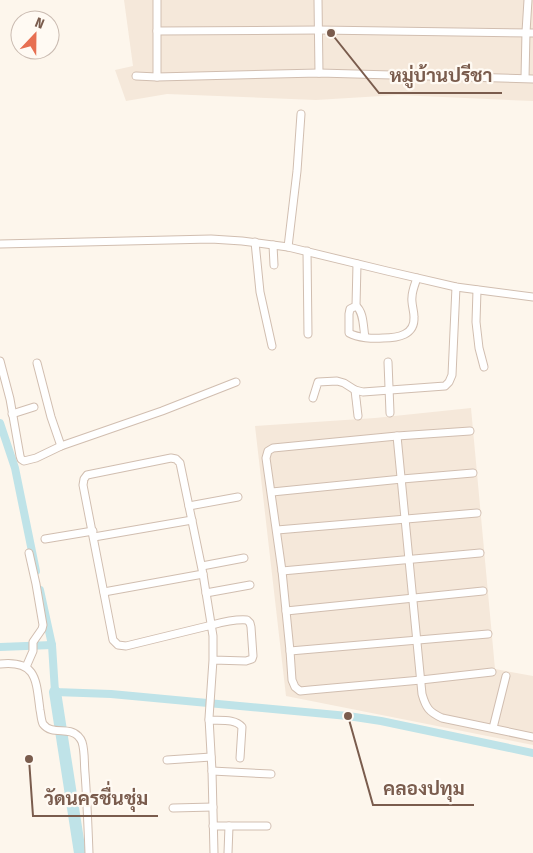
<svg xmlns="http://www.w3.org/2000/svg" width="533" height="853" font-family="'Fira Sans Condensed',Sarabun,sans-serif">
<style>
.residential{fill:#f5e8da}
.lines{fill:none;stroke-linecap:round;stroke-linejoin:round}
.canal{stroke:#bfe3e8;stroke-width:8}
.river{stroke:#bfe3e8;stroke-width:12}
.minor-casing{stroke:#d1beb0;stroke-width:9}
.minor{stroke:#fff;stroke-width:7}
.leader{fill:none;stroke:#7a5c4d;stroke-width:2}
.callout-dot{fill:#7a5c4d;stroke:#fffaf3;stroke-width:2}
.callout-label{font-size:19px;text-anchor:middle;font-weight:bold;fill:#7a5c4d;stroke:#fffaf3;stroke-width:4.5;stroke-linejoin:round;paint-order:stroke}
</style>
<rect width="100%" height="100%" fill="#fdf6ec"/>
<g class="residential">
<polygon points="124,0 533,0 533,101 398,95 316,100 167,94 126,101 115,70 133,66"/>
<polygon points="471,408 495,669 533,676 533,745 286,696 255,426 375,418"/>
</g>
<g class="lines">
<g class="canal">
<polyline points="0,423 15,468 36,571"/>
<polyline points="40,590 52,645 55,692 111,694 348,716 381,721 533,753"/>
<polyline points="0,647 52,645"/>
</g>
<polyline class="river" points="55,692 80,853"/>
<defs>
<g id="minor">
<polyline points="157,0 157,77"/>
<polyline points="318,0 319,73"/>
<polyline points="157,31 319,30 533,33"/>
<polyline points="136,76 157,77 319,73 533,79"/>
<polyline points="525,78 526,32 528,0"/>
<polyline points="255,242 260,292 272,346"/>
<polyline points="0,244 211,239 242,241 288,247 387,271 456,287 533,297"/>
<polyline points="273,245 274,265"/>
<polyline points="288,247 297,171 301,114"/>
<polyline points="307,251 308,334"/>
<path d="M357,264l-1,42 -6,3 -1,5v19c9,5 24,6 34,5 15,0 32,-3 31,-21 0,-7 -3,-14 -2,-20 0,-6 3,-13 5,-19"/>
<polyline points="477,290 476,322 479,348 484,367"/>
<path d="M356,306c8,6 7,21 9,31"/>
<polyline points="0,361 10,399 20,456 21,459 24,461 36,458 61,446 162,411 236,382"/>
<polyline points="388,362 390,413"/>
<polyline points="37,363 51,417 61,446"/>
<polyline points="355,390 358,416"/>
<polyline points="313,398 318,382 337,381 344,383 355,390 363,392 445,386 449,382 452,375 456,287"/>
<polyline points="12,414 34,407"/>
<polyline points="470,431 397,436 273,448 268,451 266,458 282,571 290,651 292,680 295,687 300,691 310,690 421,680 492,672"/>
<path d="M397,436l25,258c4,14 7,18 20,24l91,19"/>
<polyline points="272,492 402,479 473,473"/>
<polyline points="189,506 238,497"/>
<polyline points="277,530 477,513"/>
<polyline points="94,537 192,520"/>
<polyline points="45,539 93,531"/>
<polyline points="202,566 244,558"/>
<polyline points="282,571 480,553"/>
<polyline points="104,592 203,574"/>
<polyline points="206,593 250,585"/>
<polyline points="286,611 483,591"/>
<polyline points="290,651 488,634"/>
<path d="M213,660l33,1 6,-2 1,-3 -2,-29 -1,-4 -3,-3c-12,-1 -24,2 -35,5l-86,21 -8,-1 -5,-5 -30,-155 1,-6 3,-4 84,-17 5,1 4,4 23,111 10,62v24l-4,58 3,53 2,82"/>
<path d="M0,664c37,-4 36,16 40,46 1,4 1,10 3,14 9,12 26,2 35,12 2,2 3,3 4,6 3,9 2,21 3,31 2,26 3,53 4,80"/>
<polyline points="26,667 33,651 33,642 42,629 43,625 36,584 29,553"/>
<path d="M209,720c10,1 26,-2 33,7l-2,31"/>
<polyline points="493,728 506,676"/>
<polyline points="167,760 211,757"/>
<polyline points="212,771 271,774"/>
<polyline points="173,808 213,807"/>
<polyline points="213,826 267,826"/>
<polyline points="228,853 229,826"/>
</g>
</defs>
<use href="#minor" class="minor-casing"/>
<use href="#minor" class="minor"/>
</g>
<path class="leader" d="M331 33L379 93H502M348 716L373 805H474M29 759L33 816H158"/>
<g class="callout-dot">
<circle cx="331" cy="33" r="5"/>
<circle cx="348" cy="716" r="5"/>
<circle cx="29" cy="759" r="5"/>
</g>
<g class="callout-label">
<text x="441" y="82">หมู่บ้านปรีชา</text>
<text x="424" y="795">คลองปทุม</text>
<text x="96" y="805">วัดนครชื่นชุ่ม</text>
</g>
<g transform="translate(35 35) rotate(22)"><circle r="24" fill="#fffaf3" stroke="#cabbb1"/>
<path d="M0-4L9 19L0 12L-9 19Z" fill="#e76f51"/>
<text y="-8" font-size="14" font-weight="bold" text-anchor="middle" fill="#7a5c4d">N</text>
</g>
</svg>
